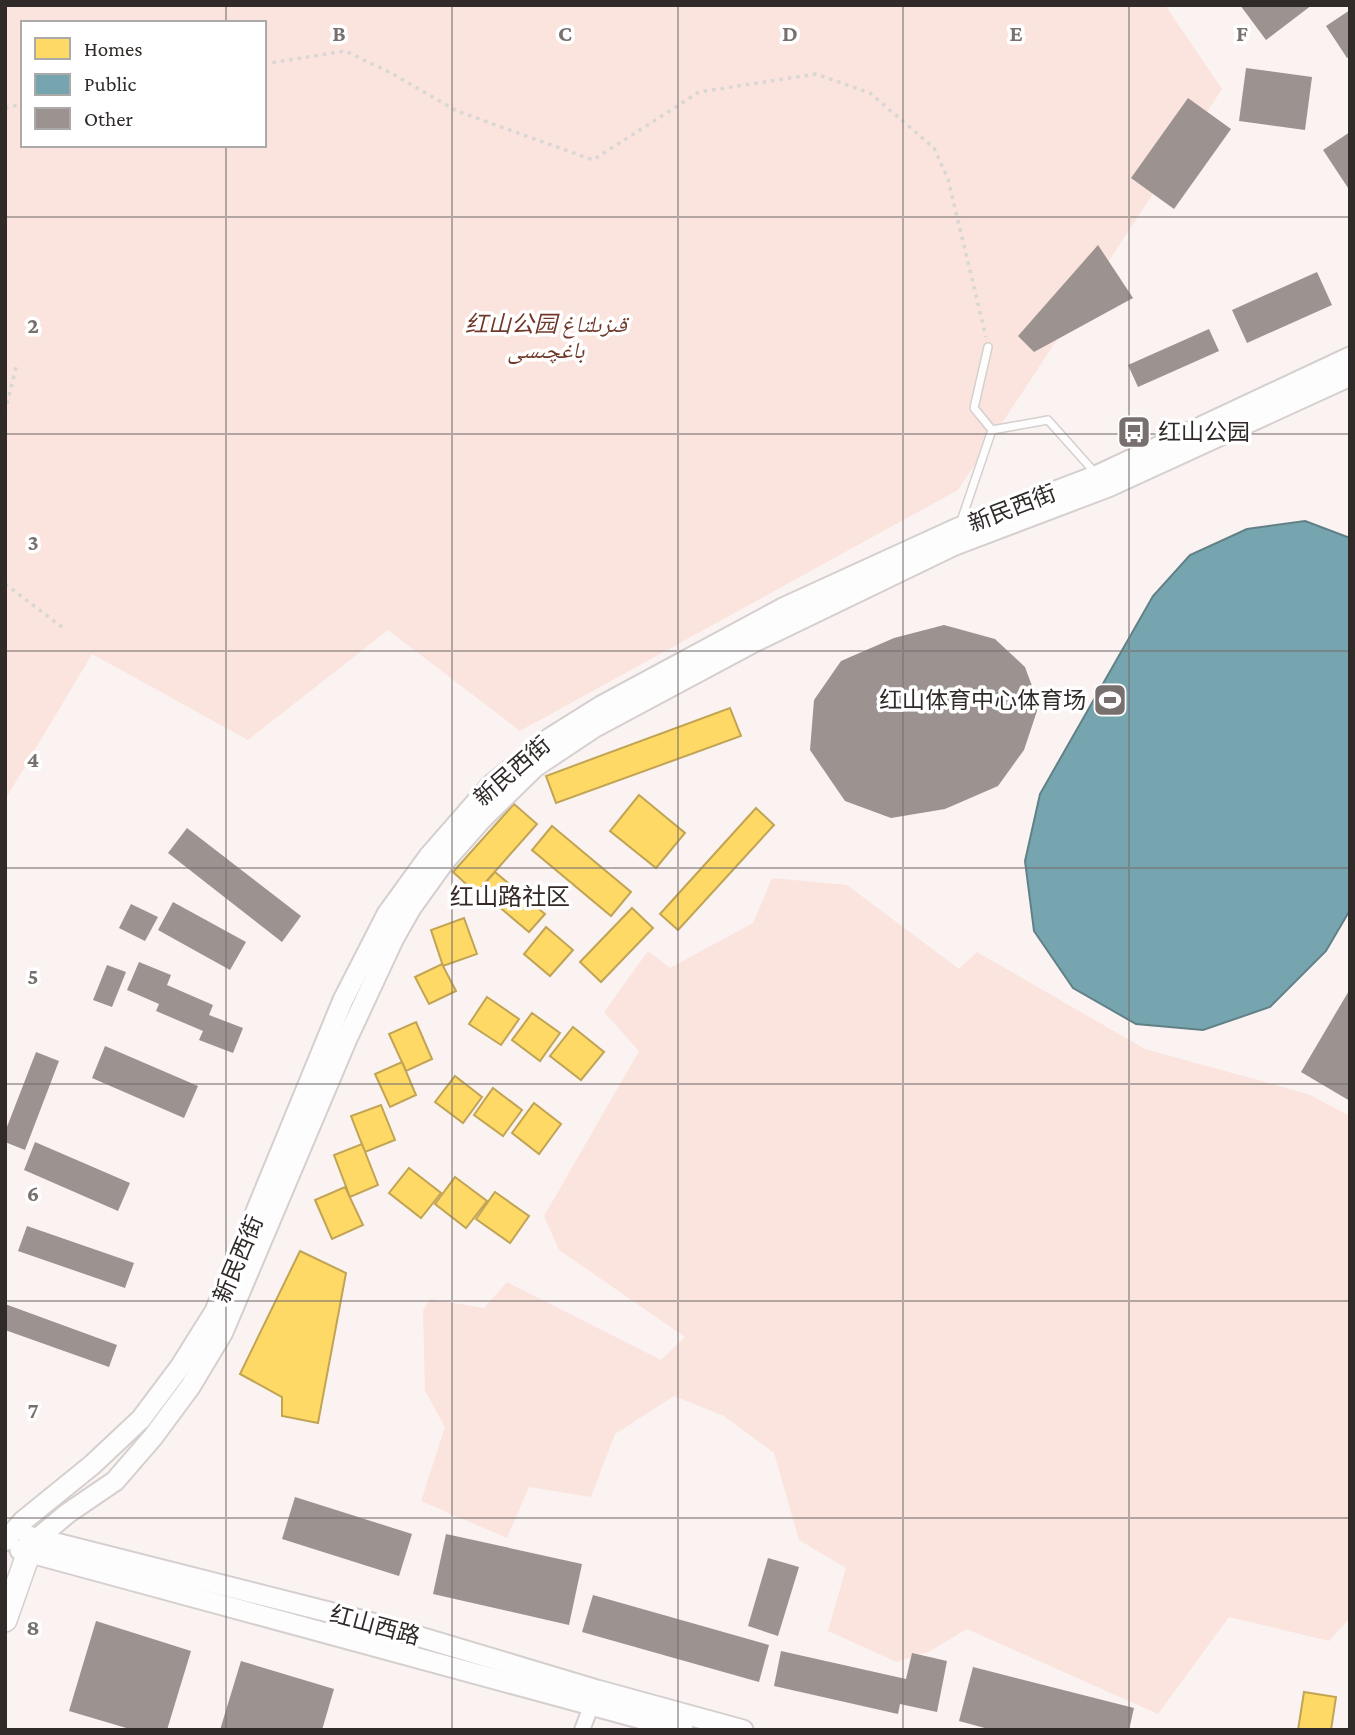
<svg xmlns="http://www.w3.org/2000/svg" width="1355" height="1735" font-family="'Crimson Pro','Noto Naskh Arabic','Noto Sans SC',serif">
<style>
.park{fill:#fbe4dd;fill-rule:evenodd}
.homes{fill:#ffd966;stroke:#c1a454;stroke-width:2}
.public{fill:#76a5af;stroke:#618087;stroke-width:2}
.building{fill:#9c9290}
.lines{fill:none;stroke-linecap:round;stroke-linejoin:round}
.service-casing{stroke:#d5cfce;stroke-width:10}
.minor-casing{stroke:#d5cfce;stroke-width:18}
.secondary-casing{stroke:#d5cfce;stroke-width:23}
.primary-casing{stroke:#d5cfce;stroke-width:26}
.path{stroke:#d9d7d6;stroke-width:3.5;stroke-dasharray:3.5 5;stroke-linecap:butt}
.service{stroke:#fefdfd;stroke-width:7}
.minor{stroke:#fefdfd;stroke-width:14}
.secondary{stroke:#fefdfd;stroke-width:19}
.primary{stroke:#fefdfd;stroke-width:23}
.grid{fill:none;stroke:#77706f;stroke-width:2;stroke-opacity:0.55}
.labels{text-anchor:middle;stroke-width:7;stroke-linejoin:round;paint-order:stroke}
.park-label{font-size:23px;font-style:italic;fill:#6f3828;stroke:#fff}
.poi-label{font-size:23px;fill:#302a29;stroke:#fff;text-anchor:start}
.street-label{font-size:23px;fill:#302a29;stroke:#fff}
.neighbourhood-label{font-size:24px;fill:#342925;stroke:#fff}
.grid-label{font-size:23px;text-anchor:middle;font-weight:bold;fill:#77706f;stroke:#fff;stroke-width:7;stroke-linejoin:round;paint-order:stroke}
</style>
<rect width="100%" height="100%" fill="#faf3f2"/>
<g class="park">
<path d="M5,5h1160l57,84 -264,401 -438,241 -132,-101 -140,110 -156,-86 -87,146zM23,23h241v122h-241z"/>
<polygon points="772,878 847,885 959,969 977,952 1145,1049 1308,1094 1350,1116 1350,1618 1329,1641 1229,1617 1158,1714 967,1629 930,1651 897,1662 828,1631 846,1568 799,1540 774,1453 724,1416 674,1396 615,1434 591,1497 529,1487 507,1538 421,1501 445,1427 425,1391 423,1311 430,1299 484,1308 507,1282 661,1360 685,1337 559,1250 544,1216 639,1051 604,1012 648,951 670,968 753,923"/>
</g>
<g class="homes">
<polygon points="730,708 741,736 556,803 546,776"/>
<polygon points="639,795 685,833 656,868 610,831"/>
<polygon points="514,804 537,824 476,893 453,872"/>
<polygon points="756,808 774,825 678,930 660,914"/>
<polygon points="552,826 631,892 611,916 532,850"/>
<polygon points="495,872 545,914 529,932 479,890"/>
<polygon points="632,908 653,928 601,982 580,962"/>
<polygon points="464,918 477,954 443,966 431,930"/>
<polygon points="546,927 573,950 550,976 524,954"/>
<polygon points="442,964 456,991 429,1004 415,977"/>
<polygon points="487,997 519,1019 501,1045 469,1024"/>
<polygon points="532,1013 560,1033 540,1061 512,1040"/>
<polygon points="416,1022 432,1059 406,1071 389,1034"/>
<polygon points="573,1027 604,1052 581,1080 550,1056"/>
<polygon points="402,1062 416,1095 390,1107 375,1074"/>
<polygon points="455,1076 482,1097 463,1123 435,1102"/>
<polygon points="493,1088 522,1110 503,1136 474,1115"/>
<polygon points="534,1103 561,1124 539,1154 512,1133"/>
<polygon points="381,1105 395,1140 365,1152 351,1116"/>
<polygon points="362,1144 378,1185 350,1197 334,1155"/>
<polygon points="409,1168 441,1193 421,1218 389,1193"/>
<polygon points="455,1177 487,1201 466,1228 435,1204"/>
<polygon points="345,1187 363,1225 332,1239 315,1200"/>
<polygon points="495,1192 529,1216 510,1243 476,1219"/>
<polygon points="300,1251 346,1273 318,1423 282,1416 282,1397 240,1374"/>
<polygon points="1304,1692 1336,1697 1331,1730 1298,1730"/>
</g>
<polygon class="public" points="1305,521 1350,538 1350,910 1326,951 1270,1007 1203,1030 1136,1024 1073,988 1034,931 1025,861 1040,794 1153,596 1190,555 1247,529"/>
<g class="building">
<polygon points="1240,5 1312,5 1266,40"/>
<polygon points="1350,10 1350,56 1347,58 1326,26"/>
<polygon points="1246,68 1312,77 1305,130 1239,121"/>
<polygon points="1188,98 1231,129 1174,209 1131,178"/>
<polygon points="1350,132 1350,191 1323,150"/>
<polygon points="1098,245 1133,298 1034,352 1018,336"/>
<polygon points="1317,272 1332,305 1247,343 1232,310"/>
<polygon points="1209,329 1219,351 1138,387 1128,365"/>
<polygon points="944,625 995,639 1025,667 1039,705 1024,750 998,786 945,809 891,818 845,801 810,750 814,700 841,661 894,638"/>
<polygon points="187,828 301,916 282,942 168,853"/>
<polygon points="173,902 246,942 230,970 158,930"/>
<polygon points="131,904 158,917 145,941 119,928"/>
<polygon points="139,962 171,975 167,985 213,1005 209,1015 243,1028 233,1053 199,1040 203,1031 156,1011 159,1004 127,990"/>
<polygon points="107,965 126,972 112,1007 93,1000"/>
<polygon points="1350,989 1350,1101 1301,1072"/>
<polygon points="105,1046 198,1086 184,1118 92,1078"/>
<polygon points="36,1052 59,1061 25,1150 5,1142 5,1132"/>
<polygon points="35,1142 130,1183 118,1211 24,1170"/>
<polygon points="27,1226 134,1263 125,1288 18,1251"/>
<polygon points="5,1304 117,1345 109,1367 5,1330"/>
<polygon points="295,1497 412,1534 399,1576 282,1539"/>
<polygon points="446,1534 582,1564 569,1625 433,1594"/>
<polygon points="768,1558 799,1567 778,1636 748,1626"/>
<polygon points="593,1595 769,1645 759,1682 582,1632"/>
<polygon points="96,1621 191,1651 167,1730 133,1730 69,1711"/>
<polygon points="781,1651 906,1679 912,1653 947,1661 937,1712 900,1704 898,1714 774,1686"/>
<polygon points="241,1661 334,1689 322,1730 220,1730"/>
<polygon points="973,1667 1134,1708 1129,1730 992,1730 959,1721"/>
</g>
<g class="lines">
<defs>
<g id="service">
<polyline points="988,347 974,408 992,430"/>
<polyline points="960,524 992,430 1048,420 1097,475"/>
</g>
<polyline id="minor" points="582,1730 592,1704"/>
<g id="secondary">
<polyline points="28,1536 380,1625 597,1690 743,1730"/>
<polyline points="5,1541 23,1521 92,1465 141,1419 180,1367 215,1311 343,1000 387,914 429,856 491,785 550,738 601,706 783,608 958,528 1098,475 1350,357"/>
<polyline points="20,1550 683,1730"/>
<polyline points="29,1552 38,1538 68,1513 115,1481 153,1437 190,1387 223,1332 346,1041 394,938 411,908 444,862 482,819 535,767 595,727 752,643 955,545 1108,487 1350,376"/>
</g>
<polyline id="primary" points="5,1620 29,1552"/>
</defs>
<use href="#service" class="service-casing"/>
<use href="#minor" class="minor-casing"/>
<use href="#secondary" class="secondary-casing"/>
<use href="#primary" class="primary-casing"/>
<g class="path">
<polyline points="264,64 345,51 389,72 457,111 593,160 699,92 816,74 870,93 934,148 948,179 986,337"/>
<polyline points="5,108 23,104"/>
<polyline points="5,412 17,363"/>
<polyline points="5,584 62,627"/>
</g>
<use href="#service" class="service"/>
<use href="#minor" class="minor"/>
<use href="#secondary" class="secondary"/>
<use href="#primary" class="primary"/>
</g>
<path class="grid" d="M226,5v18M452,5v1725M678,5v1725M903,5v1725M1129,5v1725M226,145v1585M5,217h1345M5,434h1345M5,651h1345M5,868h1345M5,1084h1345M5,1301h1345M5,1518h1345"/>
<defs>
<symbol id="bus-square" viewBox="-11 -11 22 22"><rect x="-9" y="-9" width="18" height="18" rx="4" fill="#77706f" stroke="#fff"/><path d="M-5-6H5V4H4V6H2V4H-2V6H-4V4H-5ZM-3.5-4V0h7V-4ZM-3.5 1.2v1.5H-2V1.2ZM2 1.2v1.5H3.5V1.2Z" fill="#fff"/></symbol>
<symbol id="stadium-square" viewBox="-11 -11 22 22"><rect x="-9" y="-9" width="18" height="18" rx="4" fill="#77706f" stroke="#fff"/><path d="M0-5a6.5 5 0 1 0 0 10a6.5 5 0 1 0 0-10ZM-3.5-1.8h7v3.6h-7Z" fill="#fff"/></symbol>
</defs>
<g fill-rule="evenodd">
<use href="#bus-square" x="1115" y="413" width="38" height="38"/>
<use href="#stadium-square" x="1091" y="681" width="38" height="38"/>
</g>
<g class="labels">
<g class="park-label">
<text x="546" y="332">红山公园 قىزىلتاغ<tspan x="546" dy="26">باغچىسى</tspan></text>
</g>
<g class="poi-label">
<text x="1158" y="440">红山公园</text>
<text x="1086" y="708" text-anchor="end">红山体育中心体育场</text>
</g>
<g class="street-label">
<text transform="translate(1012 508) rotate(-21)" y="8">新民西街</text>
<text transform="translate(512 771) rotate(-41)" y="8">新民西街</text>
<text transform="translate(238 1259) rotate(-67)" y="8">新民西街</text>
<text transform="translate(375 1625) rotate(15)" y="8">红山西路</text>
</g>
<g class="neighbourhood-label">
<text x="510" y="905">红山路社区</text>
</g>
</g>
<g class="grid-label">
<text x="339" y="41">B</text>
<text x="565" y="41">C</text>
<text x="790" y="41">D</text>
<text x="1016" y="41">E</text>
<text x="1242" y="41">F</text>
<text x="33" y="333">2</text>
<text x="33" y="550">3</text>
<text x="33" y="767">4</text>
<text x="33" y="984">5</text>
<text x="33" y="1201">6</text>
<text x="33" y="1418">7</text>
<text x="33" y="1635">8</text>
</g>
<rect width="1355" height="1735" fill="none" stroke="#302a29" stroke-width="14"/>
<rect x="21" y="21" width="245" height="126" fill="#ffffff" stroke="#acaaa9" stroke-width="2"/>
<rect x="35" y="38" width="35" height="21" fill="#ffd966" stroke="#acaaa9" stroke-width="2"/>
<text x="84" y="56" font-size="21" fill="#302a29">Homes</text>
<rect x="35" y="74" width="35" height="21" fill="#76a5af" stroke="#acaaa9" stroke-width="2"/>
<text x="84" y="91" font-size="21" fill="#302a29">Public</text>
<rect x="35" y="108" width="35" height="21" fill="#9c9290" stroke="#acaaa9" stroke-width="2"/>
<text x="84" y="126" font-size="21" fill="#302a29">Other</text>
</svg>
